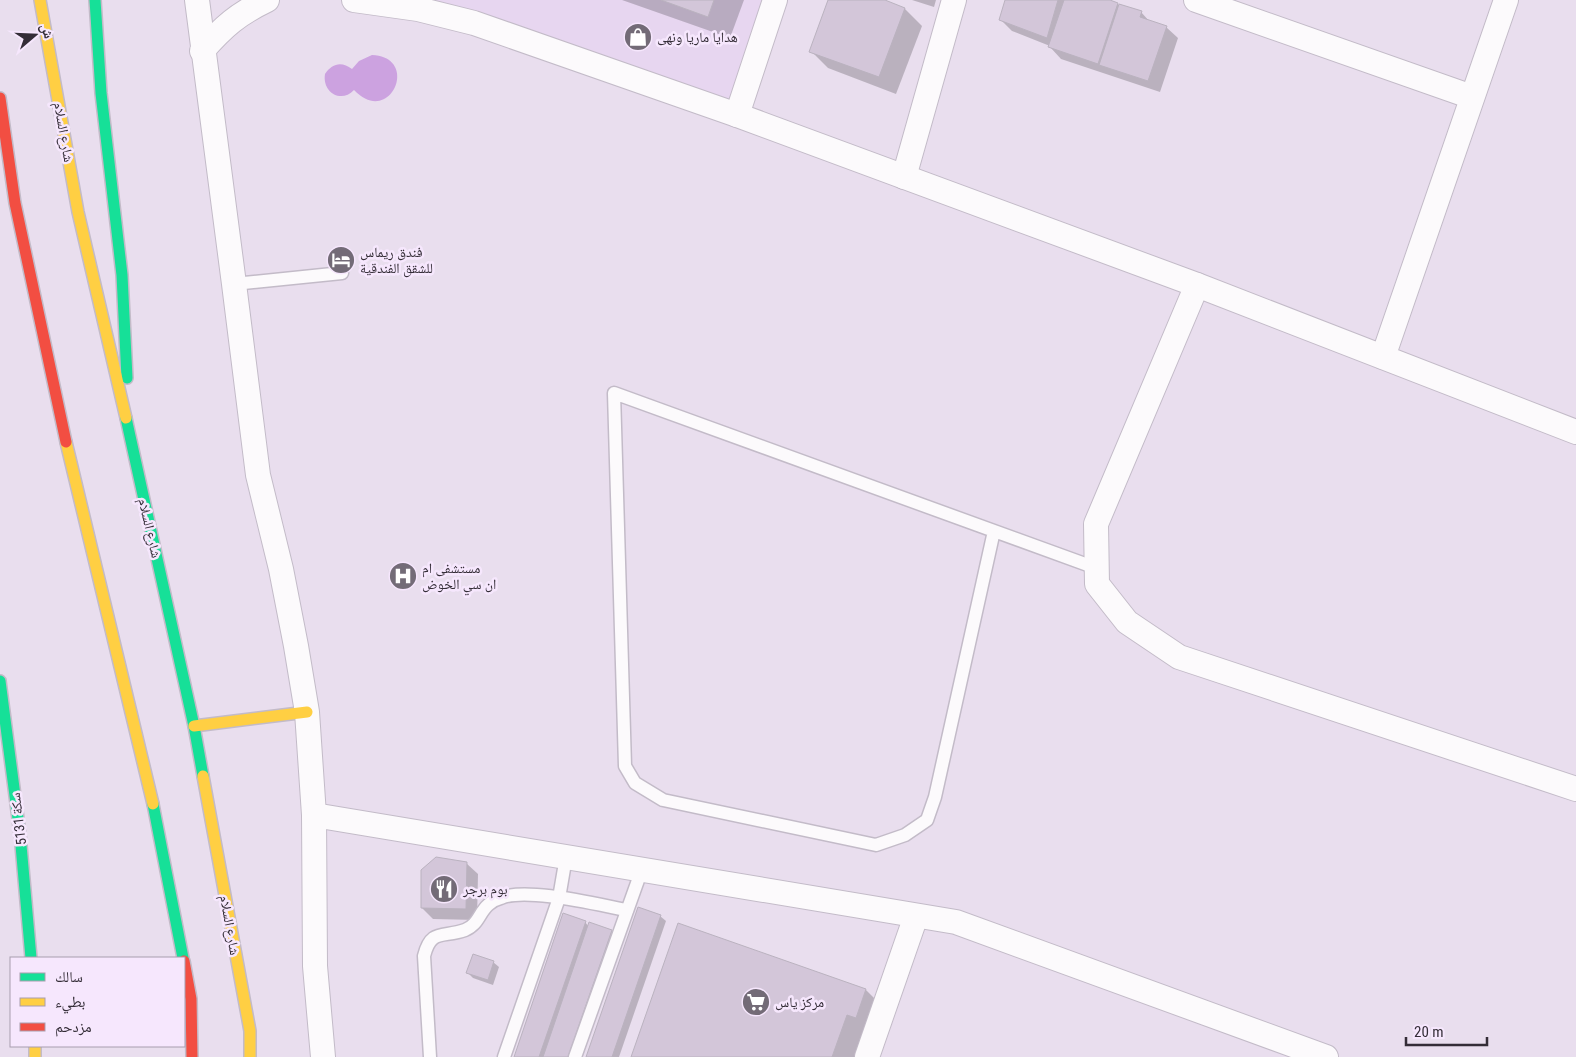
<svg xmlns="http://www.w3.org/2000/svg" width="1576" height="1057" font-family="'Roboto Condensed','Noto Naskh Arabic',sans-serif">
<style>
.built{fill:#e7d6f0}
.water{fill:#cca2e0}
.shadow{fill:#0003}
.building{fill:#d3c6d9;stroke:#bab2bf}
.lines{fill:none;stroke-linecap:round;stroke-linejoin:round}
.lane-casing{stroke:#c3bbc8;stroke-width:15}
.street-casing{stroke:#c3bbc8;stroke-width:26}
.fast-casing{stroke:#c3bbc8;stroke-width:14}
.slow-casing{stroke:#c3bbc8;stroke-width:14}
.jam-casing{stroke:#c3bbc8;stroke-width:14}
.lane{stroke:#fcfafc;stroke-width:12}
.street{stroke:#fcfafc;stroke-width:24}
.fast{stroke:#16e098;stroke-width:11}
.slow{stroke:#ffcf43;stroke-width:11}
.jam{stroke:#f24e42;stroke-width:11}
.labels{text-anchor:middle;stroke-width:5;stroke-linejoin:round;paint-order:stroke}
.poi-label{font-size:14px;fill:#342d37;stroke:#f6e7fd;text-anchor:start}
.street-label{font-size:14px;fill:#342d37;stroke:#f6e7fd}
</style>
<rect width="100%" height="100%" fill="#e9deee"/>
<polygon class="built" points="354,0 775,0 737,115 473,23"/>
<path class="water" d="M372,55c49,2 18,73 -18,35 -13,14 -32,2 -29,-16 7,-11 17,-13 27,-5l7,-8z"/>
<g class="shadow">
<polygon points="622,0 744,0 730,38"/>
<polygon points="830,0 881,0 905,9 922,26 896,94 828,68 811,51"/>
<polygon points="912,0 936,0 934,7"/>
<polygon points="1006,0 1106,0 1117,4 1120,6 1141,12 1150,22 1166,27 1178,38 1160,92 1061,59 1050,47 1050,46 1012,31 1001,20"/>
<polygon points="466,863 478,874 477,920 433,919 422,908"/>
<polygon points="660,916 666,921 619,1057 587,1057"/>
<polygon points="585,922 589,927 611,931 617,937 575,1057 516,1057"/>
<polygon points="679,925 866,990 888,1012 862,1057 632,1057"/>
<polygon points="493,962 499,967 493,985 473,978 468,973"/>
</g>
<g class="building">
<polygon points="661,0 714,0 708,17"/>
<polygon points="828,0 885,0 905,8 879,77 809,52"/>
<polygon points="1005,0 1058,0 1047,38 999,20"/>
<polygon points="1064,0 1110,0 1118,3 1098,64 1048,47"/>
<polygon points="1119,4 1142,11 1140,17 1167,26 1148,81 1099,65"/>
<polygon points="436,857 467,862 466,909 421,908 421,870"/>
<polygon points="638,907 661,915 612,1057 586,1057"/>
<polygon points="563,913 586,921 539,1057 514,1057"/>
<polygon points="589,922 612,930 568,1057 543,1057"/>
<polygon points="678,923 866,989 856,1018 847,1015 832,1057 631,1057"/>
<polygon points="473,954 494,961 488,980 466,973"/>
</g>
<g class="lines">
<defs>
<g id="lane">
<polyline points="234,284 342,273"/>
<polyline points="994,531 935,797 927,820 905,835 876,845 663,800 635,783 625,766 614,393 1096,568"/>
<path d="M430,1057l-6,-101c7,-28 19,-18 41,-26 13,-5 14,-17 23,-25 3,-3 9,-6 13,-7 25,-11 98,7 126,12"/>
<polyline points="504,1057 559,898 566,857"/>
<polyline points="575,1057 642,869"/>
</g>
<g id="street">
<polyline points="197,0 234,284 258,475 281,569 296,646 307,712 314,815 315,966 323,1057"/>
<polyline points="354,0 418,9 474,23 737,115 1197,285 1576,432"/>
<polyline points="1196,0 1472,97"/>
<path d="M202,51c22,-25 36,-37 65,-51"/>
<polyline points="737,115 775,0"/>
<polyline points="904,177 954,0"/>
<polyline points="1197,285 1096,524 1097,584 1127,622 1179,657 1576,789"/>
<polyline points="1383,357 1506,0"/>
<polyline points="314,815 956,922 1326,1057"/>
<polyline points="867,1057 916,916"/>
</g>
<g id="fast">
<polyline points="95,0 101,93 122,275 127,378"/>
<polyline points="126,418 194,726 203,776"/>
<polyline points="0,681 20,834 31,958"/>
<polyline points="153,804 183,958"/>
</g>
<g id="slow">
<polyline points="40,0 78,212 126,418"/>
<polyline points="66,442 153,804"/>
<polyline points="194,726 307,712"/>
<polyline points="203,776 250,1031 250,1057"/>
<polyline points="35,1046 35,1057"/>
</g>
<g id="jam">
<polyline points="0,98 15,203 66,442"/>
<polyline points="184,961 191,999 192,1057"/>
</g>
</defs>
<use href="#lane" class="lane-casing"/>
<use href="#street" class="street-casing"/>
<use href="#fast" class="fast-casing"/>
<use href="#slow" class="slow-casing"/>
<use href="#jam" class="jam-casing"/>
<use href="#lane" class="lane"/>
<use href="#street" class="street"/>
<use href="#fast" class="fast"/>
<use href="#slow" class="slow"/>
<use href="#jam" class="jam"/>
</g>
<defs>
<symbol id="shop-disc" viewBox="-11 -11 22 22"><circle r="9.5" fill="#736b77" stroke="#f6e7fd"/><path d="M-5-2.5h2.3a2.7 3.5 0 0 1 5.4 0H5L5.5 6h-11ZM-1.5-2.5h3a1.5 2.3 0 0 0-3 0Z" fill="#fff"/></symbol>
<symbol id="hotel-disc" viewBox="-11 -11 22 22"><circle r="9.5" fill="#736b77" stroke="#f6e7fd"/><path d="M-6-4.5h1.5V1H6V5H4.5V3h-9V5H-6ZM-4 0a1.8 1.8 0 1 1 3.6 0ZM.5 0V-2.5h3Q6-2.5 6 0Z" fill="#fff"/></symbol>
<symbol id="hospital-disc" viewBox="-11 -11 22 22"><circle r="9.5" fill="#736b77" stroke="#f6e7fd"/><path d="M-5-5h3v3.5h4V-5h3V5h-3V1.5h-4V5h-3Z" fill="#fff"/></symbol>
<symbol id="restaurant-disc" viewBox="-11 -11 22 22"><circle r="9.5" fill="#736b77" stroke="#f6e7fd"/><path d="M-5-6h1v4h1v-4h1v4h1v-4h1v5L-1.5 .5V6h-2V.5L-5-1ZM5-6V6H3V1.5H1.5Q1.5-4 5-6Z" fill="#fff"/></symbol>
<symbol id="supermarket-disc" viewBox="-11 -11 22 22"><circle r="9.5" fill="#736b77" stroke="#f6e7fd"/><path d="M-6-5.5h2.5l.6 2H6L4.5 2H-2.5L-4.4-4H-6ZM-1.5 3.2a1.3 1.3 0 1 0 .1 0ZM3 3.2a1.3 1.3 0 1 0 .1 0Z" fill="#fff"/></symbol>
</defs>
<g fill-rule="evenodd">
<use href="#shop-disc" x="622" y="21" width="32" height="32"/>
<use href="#hotel-disc" x="325" y="244" width="32" height="32"/>
<use href="#hospital-disc" x="387" y="560" width="32" height="32"/>
<use href="#restaurant-disc" x="428" y="873" width="32" height="32"/>
<use href="#supermarket-disc" x="740" y="986" width="32" height="32"/>
</g>
<g class="labels">
<g class="poi-label">
<text x="657" y="42">هدايا ماريا ونهى</text>
<text x="360" y="257">فندق ريماس<tspan x="360" dy="16">للشقق الفندقية</tspan></text>
<text x="422" y="573">مستشفى ام<tspan x="422" dy="16">ان سي الخوض</tspan></text>
<text x="463" y="894">بوم برجر</text>
<text x="775" y="1007">مركز ياس</text>
</g>
<g class="street-label">
<text transform="translate(64 132) rotate(80)" y="5">شارع السلام</text>
<text transform="translate(150 528) rotate(77)" y="5">شارع السلام</text>
<text transform="translate(18 819) rotate(-97)" y="5">سكة 5131</text>
<text transform="translate(230 925) rotate(80)" y="5">شارع السلام</text>
</g>
</g>
<rect x="10" y="957" width="175" height="90" fill="#f6e7fd" stroke="#a89dae"/>
<rect x="20" y="973" width="25" height="8" fill="#16e098" stroke="#a89dae"/>
<text x="55" y="982" font-size="15" fill="#342d37">سالك</text>
<rect x="20" y="998" width="25" height="8" fill="#ffcf43" stroke="#a89dae"/>
<text x="55" y="1007" font-size="15" fill="#342d37">بطيء</text>
<rect x="20" y="1023" width="25" height="8" fill="#f24e42" stroke="#a89dae"/>
<text x="55" y="1032" font-size="15" fill="#342d37">مزدحم</text>
<g transform="translate(35 35) rotate(71)" stroke="#f6e7fd" stroke-width="4" paint-order="stroke">
<path d="M0-4L9 19L0 12L-9 19Z" fill="#342d37"/>
<text y="-8" font-size="14" font-weight="bold" text-anchor="middle" fill="#342d37">ش</text>
</g>
<path d="M1406 1037v8h81v-8" fill="none" stroke="#342d37" stroke-width="2.5"/>
<text x="1414" y="1037" font-size="15" fill="#342d37" stroke="#f6e7fd" stroke-width="4" paint-order="stroke">20 m</text>
</svg>
